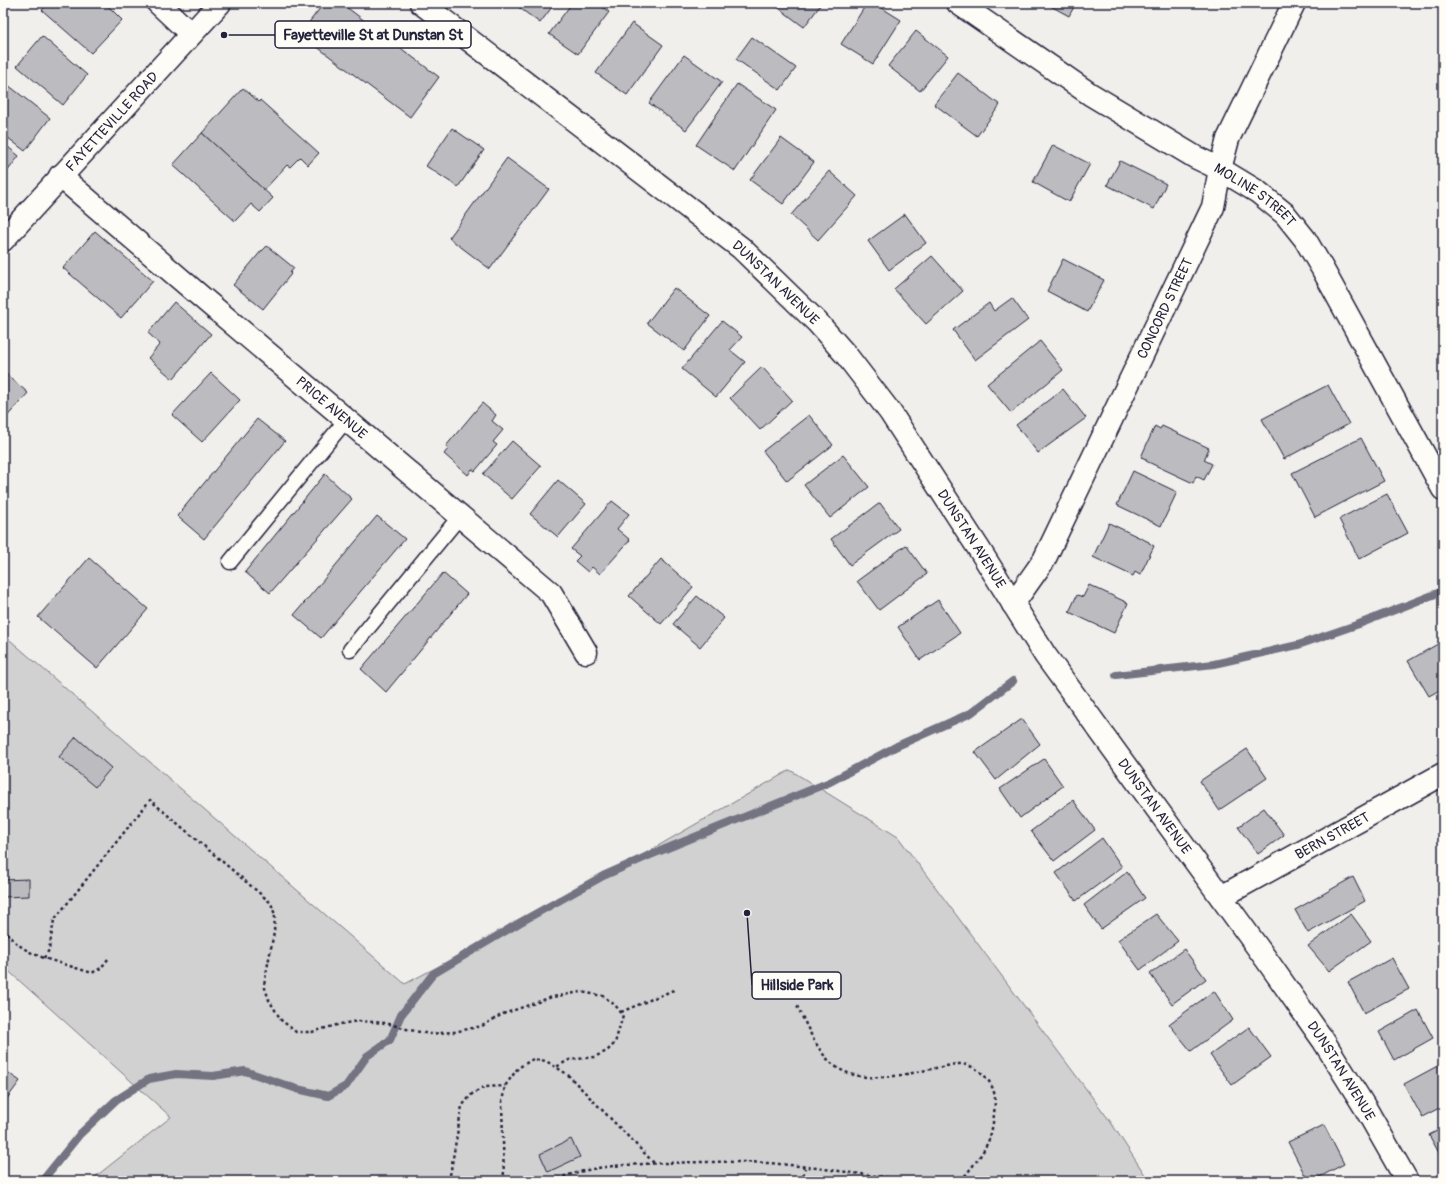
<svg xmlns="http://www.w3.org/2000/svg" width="1446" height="1184" font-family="Pangolin,sans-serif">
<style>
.green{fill:#d2d1d1;stroke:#7a7a86}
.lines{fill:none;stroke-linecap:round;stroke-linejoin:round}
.stream{stroke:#737381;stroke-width:8}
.building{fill:#bcbcc0;stroke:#22223b}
.service-casing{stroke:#22223b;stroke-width:17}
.minor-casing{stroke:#22223b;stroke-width:25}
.secondary-casing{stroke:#22223b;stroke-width:25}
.path{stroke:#22223b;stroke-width:2.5;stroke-dasharray:3 3;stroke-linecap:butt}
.service{stroke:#fdfcf7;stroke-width:14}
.minor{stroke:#fdfcf7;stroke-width:22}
.secondary{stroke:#fdfcf7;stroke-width:22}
.labels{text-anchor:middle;stroke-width:3;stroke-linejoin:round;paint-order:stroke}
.street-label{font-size:14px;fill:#22223b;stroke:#fdfcf7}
.leader{fill:none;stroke:#22223b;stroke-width:1.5}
.callout-dot{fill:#22223b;stroke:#fdfcf7;stroke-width:1.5}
.callout{fill:#fdfcf7;stroke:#22223b;stroke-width:1.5}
.callout-label{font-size:15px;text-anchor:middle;font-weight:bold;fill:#22223b}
</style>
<rect width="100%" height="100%" fill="#f0efec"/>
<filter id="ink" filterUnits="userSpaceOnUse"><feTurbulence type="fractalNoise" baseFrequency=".025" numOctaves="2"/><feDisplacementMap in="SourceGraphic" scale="8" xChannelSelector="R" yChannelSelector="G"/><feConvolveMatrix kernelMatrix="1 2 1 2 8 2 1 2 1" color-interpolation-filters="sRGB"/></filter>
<g filter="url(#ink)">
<polygon class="green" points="3,634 405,984 562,901 790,770 898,837 1110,1121 1149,1181 90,1181 171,1117 3,966"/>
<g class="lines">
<g class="stream">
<polyline points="1116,675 1214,664 1298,645 1359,624 1443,591"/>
<polyline points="42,1181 80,1134 116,1100 149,1079 176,1074 213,1076 245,1071 297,1089 328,1096 346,1086 367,1056 390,1040 401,1015 433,974 519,923 603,876 648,856 830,782 897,746 971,713 1013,681"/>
</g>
</g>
<g class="building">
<polygon points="49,3 105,3 122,20 91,53 42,10"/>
<polygon points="324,3 341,3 439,77 410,117 300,34"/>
<polygon points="518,3 555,3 540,23 517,6"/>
<polygon points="572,3 597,3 609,12 578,54 549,34"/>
<polygon points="772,3 822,3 804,27"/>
<polygon points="867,3 874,3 901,20 873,64 841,44"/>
<polygon points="1045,3 1076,3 1069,16"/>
<polygon points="632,23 663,45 627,95 596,73"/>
<polygon points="916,31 948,56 920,91 888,66"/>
<polygon points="42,36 87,75 63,105 17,66"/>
<polygon points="752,37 796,68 780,90 736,59"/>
<polygon points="684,55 722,82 686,130 649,103"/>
<polygon points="958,73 1000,105 977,136 934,104"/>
<polygon points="3,81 50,118 25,151 3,134"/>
<polygon points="737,84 776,110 735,171 696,145"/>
<polygon points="243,88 259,102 260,100 319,153 308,165 300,157 290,167 287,165 264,190 202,133"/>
<polygon points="452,128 484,150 458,187 426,166"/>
<polygon points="202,133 273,198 260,212 251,204 235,221 173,165"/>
<polygon points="781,138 814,162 783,204 750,180"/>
<polygon points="3,143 19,156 3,177"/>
<polygon points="1053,145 1090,164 1069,202 1033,182"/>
<polygon points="507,158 549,189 490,269 449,238"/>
<polygon points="1120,161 1166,184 1154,209 1107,185"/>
<polygon points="829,171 857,196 818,240 791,215"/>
<polygon points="905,214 926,243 889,270 868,241"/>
<polygon points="95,231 153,281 121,318 63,268"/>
<polygon points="267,246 294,268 290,273 291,274 263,309 233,285 262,250 262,251"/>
<polygon points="932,256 963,291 926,324 894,289"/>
<polygon points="1063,259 1104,280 1087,312 1047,291"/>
<polygon points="674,288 710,316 684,351 647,323"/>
<polygon points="1012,298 1028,320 975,360 953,330 989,303 994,311"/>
<polygon points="174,302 211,334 173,379 148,358 160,344 148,333"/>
<polygon points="722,321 742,337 730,350 745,362 716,397 682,369"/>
<polygon points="1040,341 1063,370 1011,413 987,384"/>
<polygon points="762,367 792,400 760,430 730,398"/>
<polygon points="3,371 28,393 3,421"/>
<polygon points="211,373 240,400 202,442 172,415"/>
<polygon points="1328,385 1349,424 1284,459 1262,419"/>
<polygon points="1063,389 1086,418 1038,453 1016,425"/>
<polygon points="482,403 496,415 492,421 503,430 493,442 497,445 475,471 472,469 468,475 444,454 448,449 446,446"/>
<polygon points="809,415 833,445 787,481 763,451"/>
<polygon points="257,419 285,441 204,539 177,516"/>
<polygon points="1155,426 1160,429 1162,426 1209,448 1204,460 1212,464 1204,480 1196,476 1193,483 1146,461 1146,459 1141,457"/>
<polygon points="1361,438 1384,481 1315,517 1292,473"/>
<polygon points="512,441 541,466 512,499 483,474"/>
<polygon points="843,455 869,487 830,518 804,485"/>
<polygon points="1133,471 1177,492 1161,526 1117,505"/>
<polygon points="325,474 352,499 270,593 245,572"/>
<polygon points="558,480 586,504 558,537 530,514"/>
<polygon points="1387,494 1408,533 1359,559 1339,519"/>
<polygon points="612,501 629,514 617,529 630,540 600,574 592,567 588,572 575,561 580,556 571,549"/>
<polygon points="880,503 899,529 850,565 831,539"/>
<polygon points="377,516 405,539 321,638 294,615"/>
<polygon points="1109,523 1149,542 1149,543 1154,546 1140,575 1135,572 1133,576 1093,557"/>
<polygon points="906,545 927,574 879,610 857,581"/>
<polygon points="89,558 148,609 97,668 38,617"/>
<polygon points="661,559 693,587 661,624 629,596"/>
<polygon points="443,573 467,594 386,692 361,669"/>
<polygon points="1089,585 1128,603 1114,633 1069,612 1077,595 1083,597"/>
<polygon points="697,596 724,618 700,647 673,624"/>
<polygon points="938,600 960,633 920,660 898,627"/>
<polygon points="1443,641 1443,688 1429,696 1408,661"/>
<polygon points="1022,719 1040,744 996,780 975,752"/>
<polygon points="76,737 111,768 95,787 59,757"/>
<polygon points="1247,749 1267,778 1219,810 1200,781"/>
<polygon points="1044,759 1063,786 1020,818 1000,789"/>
<polygon points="1073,800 1095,830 1054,861 1031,831"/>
<polygon points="1264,808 1284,835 1258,854 1238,827"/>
<polygon points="1102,838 1122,867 1076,901 1056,873"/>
<polygon points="1127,872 1145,898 1101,929 1084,905"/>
<polygon points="1353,877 1365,901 1308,933 1295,910"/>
<polygon points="29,879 29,896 4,897 3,880"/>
<polygon points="1156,914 1178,941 1140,970 1118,940"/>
<polygon points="1351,914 1371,941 1329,971 1308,946"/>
<polygon points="1184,949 1206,979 1172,1004 1150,974"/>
<polygon points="1392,958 1409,989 1364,1013 1348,982"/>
<polygon points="1214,991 1233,1020 1191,1051 1169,1024"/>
<polygon points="1418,1010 1433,1038 1394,1060 1379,1032"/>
<polygon points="1249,1027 1271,1057 1232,1085 1210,1055"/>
<polygon points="1443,1063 1443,1106 1422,1117 1404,1084"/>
<polygon points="3,1069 20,1081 3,1104"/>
<polygon points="1324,1125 1344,1164 1312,1181 1308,1181 1288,1142"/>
<polygon points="1443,1128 1443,1160 1429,1135"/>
<polygon points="571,1139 580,1157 548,1172 540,1154"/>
</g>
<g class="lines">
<defs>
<g id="service">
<polyline points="230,562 346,420"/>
<polyline points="350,650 460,516"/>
</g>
<g id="minor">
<polyline points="158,3 191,34"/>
<path id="s1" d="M421,3l320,245 76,74 30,34 43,56 89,137 66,106 221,304 57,81 43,69 41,72"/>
<path id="s2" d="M958,3l132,91 105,63 25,12 38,23 27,22 20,25 17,29 121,221"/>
<path id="s3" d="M60,176l139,119 352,298 35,59"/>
<path id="s4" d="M1013,604l31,-44 169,-353 7,-38 8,-30 66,-136"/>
<path id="s5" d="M1221,897l222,-123"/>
</g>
<g id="secondary">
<path id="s6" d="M3,240l217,-237"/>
</g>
</defs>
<use href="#service" class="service-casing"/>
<use href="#minor" class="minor-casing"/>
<use href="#secondary" class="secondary-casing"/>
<g class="path">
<path d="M3,928c12,16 22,23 41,30"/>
<polyline points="108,959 101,968 92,973 44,958 49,950 54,920 150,800 271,903 275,915 274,932 264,985 269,1000 281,1020 296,1032 312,1032 340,1024 359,1021 386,1023 410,1030 430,1034 454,1032 482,1026 503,1014 552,997 581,992 603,996 615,1005 623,1015 615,1043 607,1051 594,1057 569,1060 556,1067"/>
<path d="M797,1006c12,23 22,53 46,65 28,13 64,3 93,-3 6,-1 14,-3 21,-4 20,-1 39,18 38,38 -1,13 -2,30 -8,42 -6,13 -17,25 -26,37"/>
<polyline points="621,1012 676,989"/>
<polyline points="449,1181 462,1106 472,1094 484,1087 505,1086"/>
<polyline points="504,1181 502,1102 505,1086 518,1068 533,1059 546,1061 567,1074 655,1164"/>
<path d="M552,1181c39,-16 71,-16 113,-18 34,-1 69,-2 103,0 49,4 97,12 145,18"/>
<polyline points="802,1181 805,1168"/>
</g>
<use href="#service" class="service"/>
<use href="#minor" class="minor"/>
<use href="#secondary" class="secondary"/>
</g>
</g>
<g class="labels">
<g class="street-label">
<text dy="5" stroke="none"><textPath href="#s6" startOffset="161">FAYETTEVILLE ROAD</textPath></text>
<text dy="5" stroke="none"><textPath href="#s2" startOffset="354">MOLINE STREET</textPath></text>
<text dy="5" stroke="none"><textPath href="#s1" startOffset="452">DUNSTAN AVENUE</textPath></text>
<text dy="5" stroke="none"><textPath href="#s4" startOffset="333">CONCORD STREET</textPath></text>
<text dy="5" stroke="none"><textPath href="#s3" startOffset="357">PRICE AVENUE</textPath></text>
<text dy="5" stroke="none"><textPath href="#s1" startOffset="776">DUNSTAN AVENUE</textPath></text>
<text dy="5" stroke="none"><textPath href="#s1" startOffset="1100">DUNSTAN AVENUE</textPath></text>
<text dy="5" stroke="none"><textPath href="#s5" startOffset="127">BERN STREET</textPath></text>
<text dy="5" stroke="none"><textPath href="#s1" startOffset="1424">DUNSTAN AVENUE</textPath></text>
</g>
</g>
<path class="leader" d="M224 35L275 35M747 913L752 985"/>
<g class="callout-dot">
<circle cx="224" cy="35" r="4"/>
<circle cx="747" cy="913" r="4"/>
</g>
<g class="callout">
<rect x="275" y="21" width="196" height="27" rx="4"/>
<rect x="752" y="972" width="89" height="27" rx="4"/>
</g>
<g class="callout-label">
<text x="373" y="40">Fayetteville St at Dunstan St</text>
<text x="797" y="990">Hillside Park</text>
</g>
<rect width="1446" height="1184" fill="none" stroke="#fdfcf7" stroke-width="16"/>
<rect x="8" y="8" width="1430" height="1168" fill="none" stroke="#22223b" stroke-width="1.5" filter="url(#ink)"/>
</svg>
